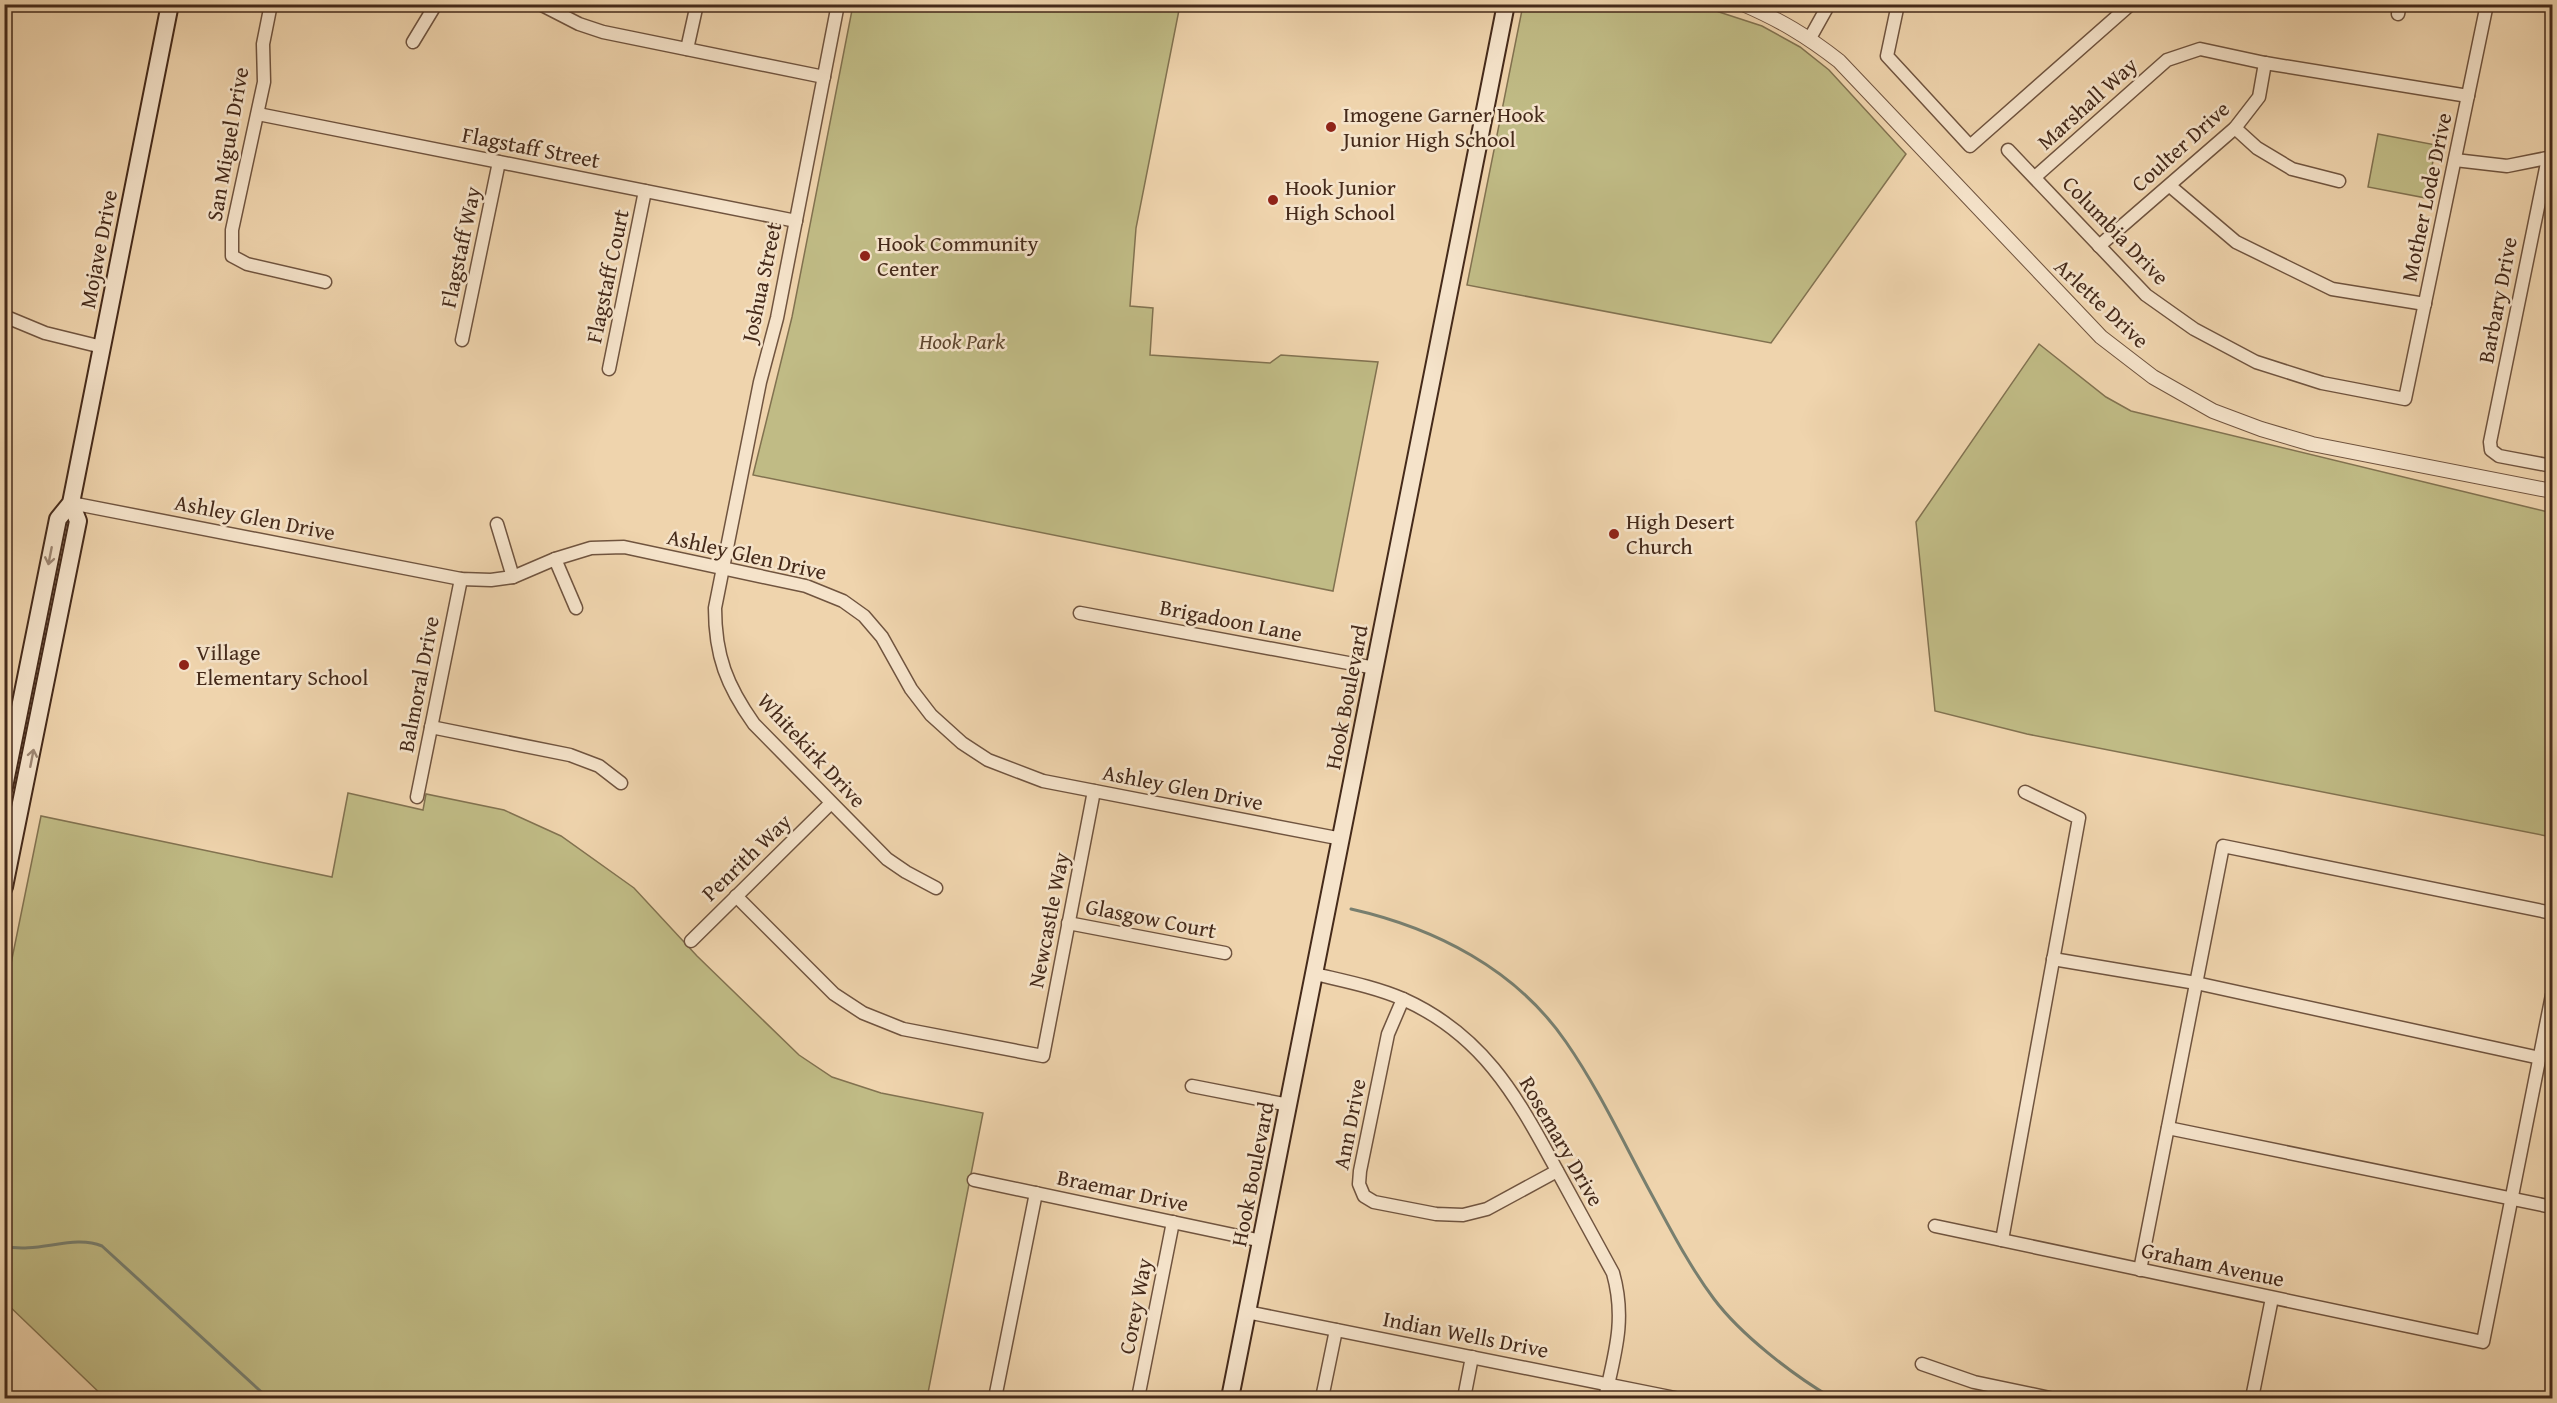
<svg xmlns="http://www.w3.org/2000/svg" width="2557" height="1403" font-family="'Gentium Book Plus',serif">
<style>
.green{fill:#c0bb85;stroke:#827250;stroke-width:1.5}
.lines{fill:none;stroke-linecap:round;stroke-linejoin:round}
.stream{stroke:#787f6f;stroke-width:3}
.minor-casing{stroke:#70543f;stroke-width:15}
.tertiary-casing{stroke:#70543f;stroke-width:16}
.secondary-casing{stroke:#452a1a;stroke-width:20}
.minor{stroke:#f5e3ca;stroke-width:12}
.tertiary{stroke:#f5e3ca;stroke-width:14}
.secondary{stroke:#f5e3ca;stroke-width:16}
.oneway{stroke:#9d8672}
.poi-dot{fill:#8f2418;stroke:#f5e3ca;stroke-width:2}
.labels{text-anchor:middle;stroke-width:5;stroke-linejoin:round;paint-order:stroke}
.street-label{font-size:22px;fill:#452a1a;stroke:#f5e3ca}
.poi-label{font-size:22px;fill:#452a1a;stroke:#f5e3ca;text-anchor:start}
.park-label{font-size:22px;font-style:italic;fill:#5e472f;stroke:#f5e3ca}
</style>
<rect width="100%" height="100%" fill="#efd4ad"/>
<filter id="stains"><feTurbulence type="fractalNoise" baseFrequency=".00333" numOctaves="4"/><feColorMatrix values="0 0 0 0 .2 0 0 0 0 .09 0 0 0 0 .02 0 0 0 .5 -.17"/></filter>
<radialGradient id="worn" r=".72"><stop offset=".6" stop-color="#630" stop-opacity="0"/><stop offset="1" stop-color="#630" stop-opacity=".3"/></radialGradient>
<g class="green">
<polygon points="853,5 1180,5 1136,228 1130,306 1153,308 1150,355 1270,363 1281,355 1378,362 1333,591 753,475 792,317"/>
<polygon points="1523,5 1686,5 1716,11 1762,26 1800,47 1829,70 1906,154 1771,343 1467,285"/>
<polygon points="2378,134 2436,145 2426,198 2368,187"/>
<polygon points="2039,344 2106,397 2131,411 2552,513 2552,837 2027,734 1935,711 1916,522"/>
<polygon points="348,793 423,810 426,794 504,810 561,836 634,888 697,956 799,1055 832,1077 881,1093 983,1113 927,1398 105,1398 5,1302 5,993 41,816 332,877"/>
</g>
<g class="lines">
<g class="stream">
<path d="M1351,909c84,19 165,60 215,133 34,49 59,104 87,155 19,35 37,70 61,102 27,36 79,76 118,99"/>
<path d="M4,1246c34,8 69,-12 98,0l166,152"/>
</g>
<defs>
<g id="minor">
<polyline points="271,4 263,44 264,82 232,230 232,256 247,264 325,282"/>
<polyline points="540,4 579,24 603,32 824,77"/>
<path d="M838,4l-61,314 -17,64 -45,226c0,48 12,78 39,116l133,135 19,13 30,16"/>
<polyline points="1898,4 1887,56 1970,146 2131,4"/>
<polyline points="2398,14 2400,4"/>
<polyline points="1810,38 1829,4"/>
<polyline points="413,42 436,4"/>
<polyline points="687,49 697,4"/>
<polyline points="258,114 796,221"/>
<polyline points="2235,128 2257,148 2292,169 2339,181"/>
<polyline points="2008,150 2146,295 2194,329 2256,362 2322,383 2405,399 2487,4"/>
<polyline points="2548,158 2490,442 2491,450 2499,456 2552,466"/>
<polyline points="2455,160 2507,166 2552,157"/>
<polyline points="2035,177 2167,60 2200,49 2265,63 2468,96"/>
<polyline points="2170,186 2236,242 2332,289 2425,304"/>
<polyline points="2099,246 2235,128 2259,97 2265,63"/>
<polyline points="4,316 45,333 102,347"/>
<polyline points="462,340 499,162"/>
<polyline points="609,369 645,191"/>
<polyline points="71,503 461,579 491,580 513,577 555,559 591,548 624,547 806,586 843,601 864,616 882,637 911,689 931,715 962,743 988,760 1043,781 1342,839"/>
<polyline points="497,524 513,577"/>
<polyline points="555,559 576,608"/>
<polyline points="1080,613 1375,668"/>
<polyline points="431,727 570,755 599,766 621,783"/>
<polyline points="417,797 461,579"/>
<polyline points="736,896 834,994 863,1013 903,1029 1043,1056 1094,791"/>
<polyline points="1068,923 1225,953"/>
<polyline points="691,941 831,803"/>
<polyline points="2053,959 2196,983 2540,1058"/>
<path d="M1315,974c29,7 60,13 88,25 78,35 112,94 151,166 20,36 39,72 59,108 13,46 2,80 -8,125"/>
<polyline points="1403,999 1388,1034 1360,1171 1359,1184 1364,1196 1374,1202 1436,1214 1463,1215 1487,1209 1557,1171"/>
<polyline points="1192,1086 1289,1105"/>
<polyline points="2168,1128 2552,1207"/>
<polyline points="974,1180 1262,1241"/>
<polyline points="1935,1226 2483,1342 2552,995"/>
<polyline points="2002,1240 2079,818 2025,792"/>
<polyline points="2140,1270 2223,846 2552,913"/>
<polyline points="1247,1312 1675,1398"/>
<polyline points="1922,1364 1974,1382 2050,1398"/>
<polyline points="995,1398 1036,1193"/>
<polyline points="1138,1398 1173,1222"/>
<polyline points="1322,1398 1336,1330"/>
<polyline points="1464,1398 1472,1357"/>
<polyline points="2252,1398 2272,1298"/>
</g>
<path id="tertiary" d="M1743,4c37,16 64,32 96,57l262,276 52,40 60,34 48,18 51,15 240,47"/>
<g id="secondary">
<polyline points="4,787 58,519 71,503 170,4"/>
<polyline points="4,887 78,521 71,503"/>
<polyline points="1230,1398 1506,4"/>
</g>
</defs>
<use href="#minor" class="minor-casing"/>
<use href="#tertiary" class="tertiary-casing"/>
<use href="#secondary" class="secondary-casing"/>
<use href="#minor" class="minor"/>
<use href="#tertiary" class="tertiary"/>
<use href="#secondary" class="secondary"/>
</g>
<defs><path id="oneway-shaft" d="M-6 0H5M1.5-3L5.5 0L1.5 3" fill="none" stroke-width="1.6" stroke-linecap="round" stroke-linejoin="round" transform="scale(1.5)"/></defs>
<g class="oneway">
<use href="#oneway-shaft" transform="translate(50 556) rotate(101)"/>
<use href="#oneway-shaft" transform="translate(32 758) rotate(-79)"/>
</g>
<g class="poi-dot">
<circle cx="1331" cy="127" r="6"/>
<circle cx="1273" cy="200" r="6"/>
<circle cx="865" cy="256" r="6"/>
<circle cx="1614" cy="534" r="6"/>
<circle cx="184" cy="665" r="6"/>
</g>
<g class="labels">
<g class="street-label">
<text transform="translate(2087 103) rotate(-42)" y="8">Marshall Way</text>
<text transform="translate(227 144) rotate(-80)" y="8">San Miguel Drive</text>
<text transform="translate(2180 146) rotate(-42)" y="8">Coulter Drive</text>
<text transform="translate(531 147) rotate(11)" y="8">Flagstaff Street</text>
<text transform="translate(2426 197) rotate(-78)" y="8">Mother Lode Drive</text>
<text transform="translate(2116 230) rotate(46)" y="8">Columbia Drive</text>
<text transform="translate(460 247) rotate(-78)" y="8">Flagstaff Way</text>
<text transform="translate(98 249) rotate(-79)" y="8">Mojave Drive</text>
<text transform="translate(607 276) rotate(-78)" y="8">Flagstaff Court</text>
<text transform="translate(761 282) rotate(-78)" y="8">Joshua Street</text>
<text transform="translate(2497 300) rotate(-79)" y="8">Barbary Drive</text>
<text transform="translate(2102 303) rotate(43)" y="8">Arlette Drive</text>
<text transform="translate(255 517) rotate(11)" y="8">Ashley Glen Drive</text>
<text transform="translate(747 554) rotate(13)" y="8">Ashley Glen Drive</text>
<text transform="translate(1231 620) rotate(11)" y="8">Brigadoon Lane</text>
<text transform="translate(418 684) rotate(-79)" y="8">Balmoral Drive</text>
<text transform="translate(1346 697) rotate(-79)" y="8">Hook Boulevard</text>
<text transform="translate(812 750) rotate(47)" y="8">Whitekirk Drive</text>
<text transform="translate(1183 787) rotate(11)" y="8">Ashley Glen Drive</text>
<text transform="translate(746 857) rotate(-44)" y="8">Penrith Way</text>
<text transform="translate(1151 918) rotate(11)" y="8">Glasgow Court</text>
<text transform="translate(1048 920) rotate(-79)" y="8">Newcastle Way</text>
<text transform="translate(1349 1124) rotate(-79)" y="8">Ann Drive</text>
<text transform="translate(1562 1141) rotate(60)" y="8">Rosemary Drive</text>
<text transform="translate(1252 1174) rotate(-79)" y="8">Hook Boulevard</text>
<text transform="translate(1123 1190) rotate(12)" y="8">Braemar Drive</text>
<text transform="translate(2213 1264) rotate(12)" y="8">Graham Avenue</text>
<text transform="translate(1135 1306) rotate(-79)" y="8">Corey Way</text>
<text transform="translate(1466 1334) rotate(11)" y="8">Indian Wells Drive</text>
</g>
<g class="poi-label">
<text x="1343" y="122">Imogene Garner Hook<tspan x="1343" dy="25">Junior High School</tspan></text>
<text x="1285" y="195">Hook Junior<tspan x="1285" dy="25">High School</tspan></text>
<text x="877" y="251">Hook Community<tspan x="877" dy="25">Center</tspan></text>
<text x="1626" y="529">High Desert<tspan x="1626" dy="25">Church</tspan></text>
<text x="196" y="660">Village<tspan x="196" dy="25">Elementary School</tspan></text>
</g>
<g class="park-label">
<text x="962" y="349">Hook Park</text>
</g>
</g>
<rect width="2557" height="1403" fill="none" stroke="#efd4ad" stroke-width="24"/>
<rect x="6" y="6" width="2545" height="1391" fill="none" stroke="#452a1a" stroke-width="3"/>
<rect x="12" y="12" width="2533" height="1379" fill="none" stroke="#452a1a" stroke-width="1.5"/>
<rect width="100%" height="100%" filter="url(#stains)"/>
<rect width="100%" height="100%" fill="url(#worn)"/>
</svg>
